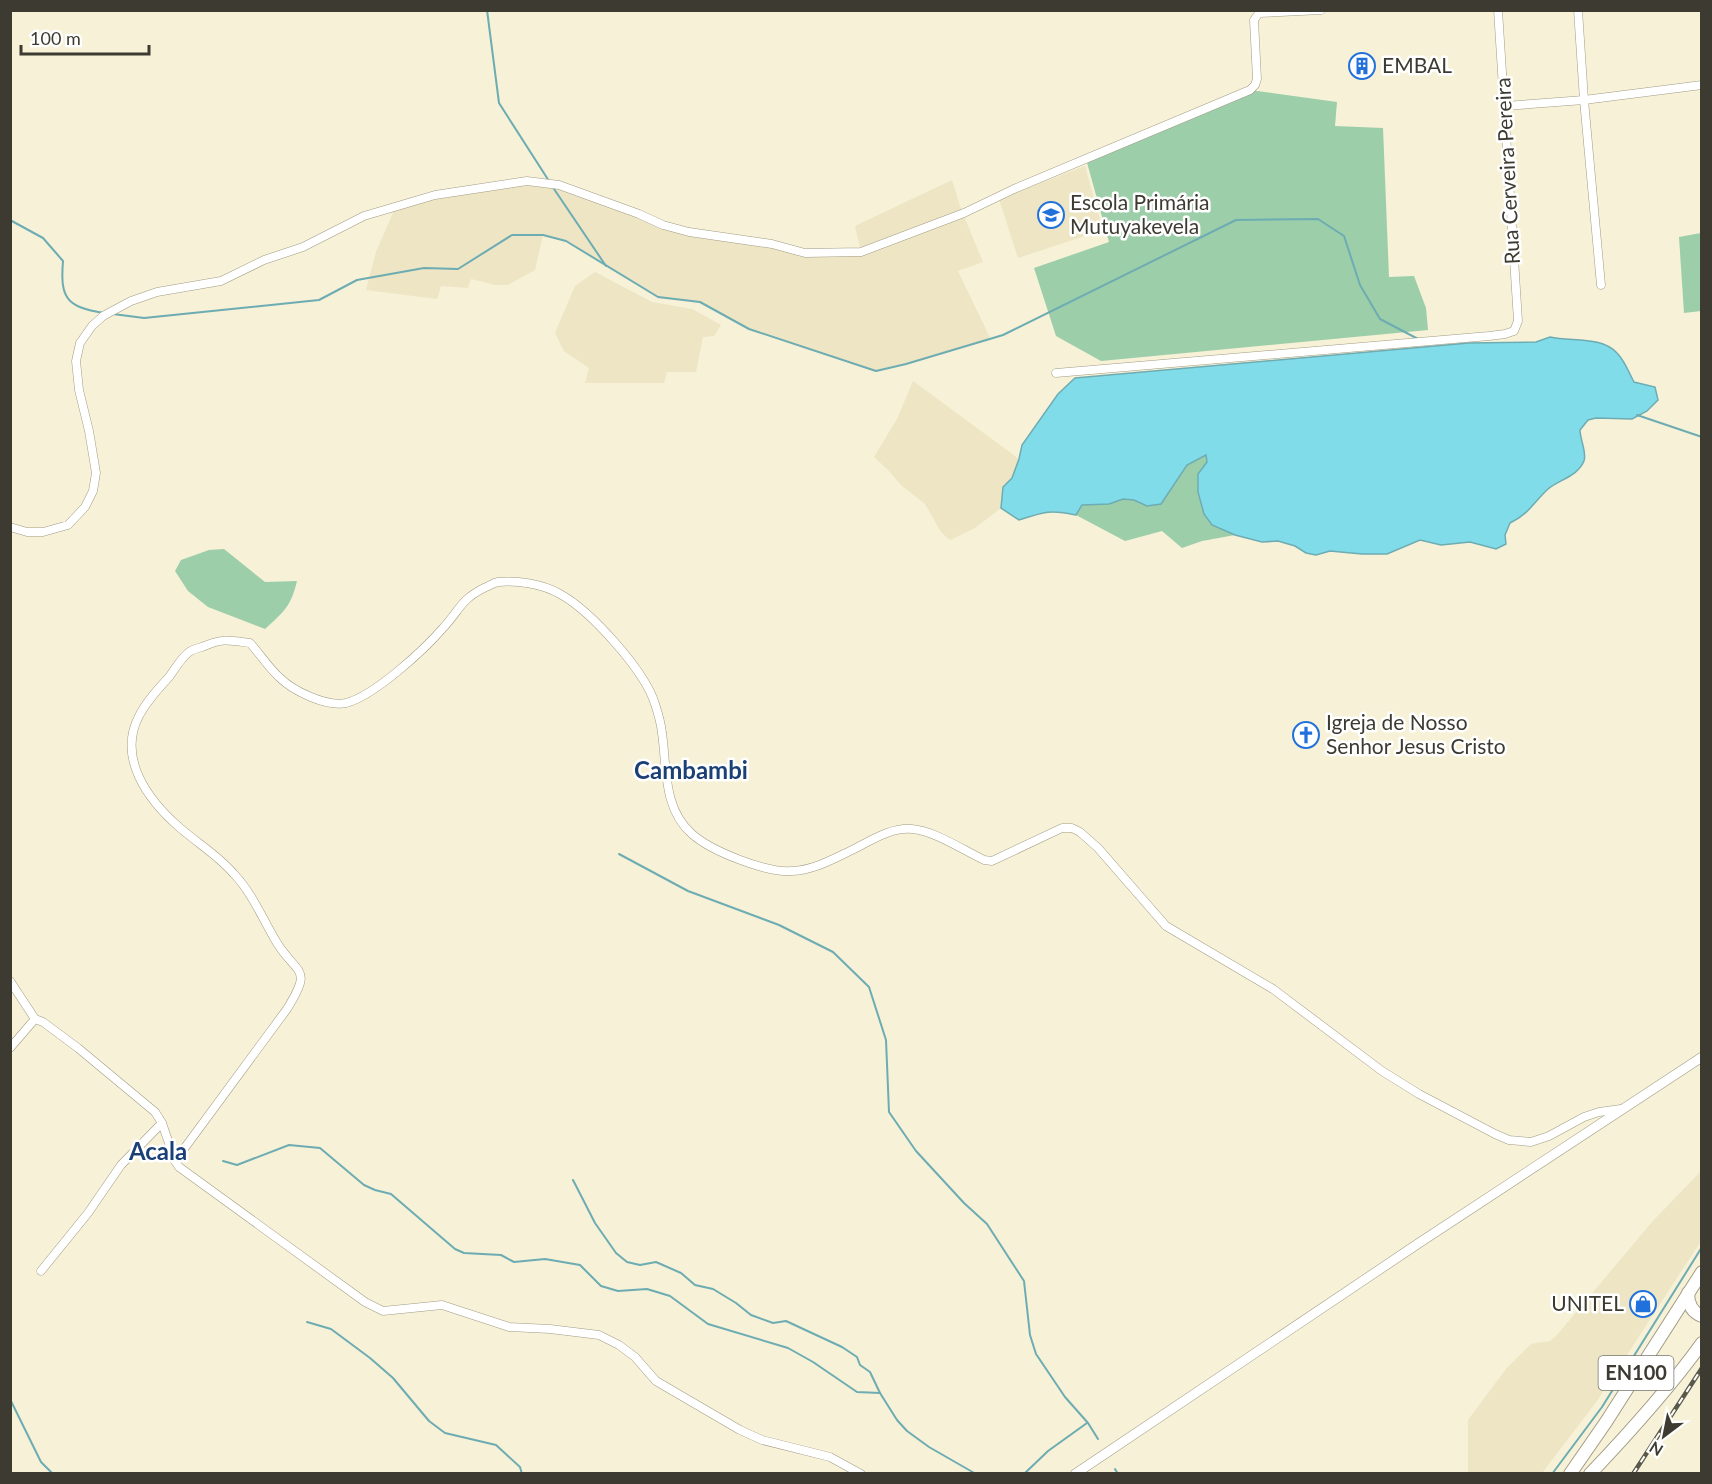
<svg xmlns="http://www.w3.org/2000/svg" width="1712" height="1484" font-family="Lato,sans-serif">
<style>
.built{fill:#ede5c4}
.green{fill:#9ccea9}
.water{fill:#81dcea;stroke:#6dacb2;stroke-width:1.5}
.lines{fill:none;stroke-linecap:round;stroke-linejoin:round}
.stream{stroke:#6dacb2;stroke-width:2}
.minor-casing{stroke:#a19c84;stroke-width:9}
.tertiary-casing{stroke:#a19c84;stroke-width:10}
.trunk-casing{stroke:#a19c84;stroke-width:14}
.minor{stroke:#fff;stroke-width:8}
.tertiary{stroke:#fff;stroke-width:9}
.trunk{stroke:#fff;stroke-width:12}
.rail-casing{stroke:#5a584b;stroke-width:4.5}
.rail{stroke:#fff;stroke-width:2;stroke-dasharray:7;stroke-linecap:butt}
.labels{text-anchor:middle;stroke-width:5;stroke-linejoin:round;paint-order:stroke}
.shield{fill:#fff;stroke:#77766f;stroke-width:1.5}
.shield-label{font-size:20px;font-weight:bold;fill:#3d3b31}
.poi-label{font-size:21px;fill:#3d3b31;stroke:#fff;text-anchor:start}
.street-label{font-size:21px;fill:#3d3b31;stroke:#fff}
.quarter-label{font-size:24px;font-weight:bold;fill:#1a4075;stroke:#fff}
</style>
<rect width="100%" height="100%" fill="#f6f1d7"/>
<g class="built">
<polygon points="1085,166 1103,230 1018,258 999,199"/>
<polygon points="952,180 961,209 983,262 958,271 991,340 876,371 749,329 700,302 658,297 566,241 543,235 535,270 508,285 495,285 471,279 468,288 441,286 437,299 366,290 376,252 395,208 435,195 527,181 550,183 663,225 805,253 861,251 855,226"/>
<polygon points="595,272 652,302 692,309 721,325 714,336 703,337 696,372 667,372 664,383 585,383 589,368 564,351 555,333 575,286"/>
<polygon points="913,381 1019,459 1012,478 1003,487 1001,508 975,528 950,540 941,532 925,504 901,485 888,470 874,457 897,419"/>
<polygon points="1701,1171 1701,1241 1597,1401 1542,1473 1468,1473 1468,1420 1506,1369 1531,1344 1550,1341 1557,1335 1652,1222"/>
</g>
<g class="green">
<polygon points="1250,90 1337,102 1335,126 1383,128 1389,277 1414,276 1426,308 1428,330 1101,361 1056,336 1034,268 1109,242 1086,159"/>
<polygon points="1701,233 1701,311 1684,313 1679,237"/>
<polygon points="1207,455 1208,462 1198,474 1198,492 1204,514 1212,525 1235,535 1202,541 1182,548 1162,531 1125,541 1076,515 1082,505 1109,504 1123,499 1134,500 1147,506 1161,504 1187,465"/>
<path d="M224,549l41,33 32,-1c-6,25 -13,31 -32,48l-57,-22 -20,-16 -13,-20 6,-11 28,-10z"/>
</g>
<path class="water" d="M1550,337c22,5 51,-1 67,16 8,8 12,20 17,29l21,5 3,13 -11,11 -15,8 -36,-1 -8,2 -8,10c0,9 7,23 4,31 -7,16 -24,18 -36,28 -15,14 -18,24 -38,34l-5,12 1,9 -10,5 -26,-7 -29,3 -21,-5 -33,14h-25l-32,-3 -14,4 -10,-2 -11,-7 -17,-5 -16,1 -27,-7 -23,-10 -8,-11 -6,-22v-18l9,-12 -1,-7 -19,10 -26,39 -14,2 -13,-6 -11,-1 -14,5 -27,1 -6,10c-26,-6 -33,-3 -57,5l-18,-12 2,-21 9,-9 7,-19 3,-14 36,-51 17,-16 394,-35 67,-1z"/>
<g class="lines">
<g class="stream">
<polyline points="487,10 499,103 549,181"/>
<polyline points="552,186 606,266"/>
<path d="M10,220l33,18 20,23c-3,37 3,46 41,52"/>
<polyline points="113,314 144,318 319,300 357,280 424,268 458,269 512,235 543,235 566,241 658,297 700,302 749,329 876,371 906,364 1003,335 1236,220 1318,219 1344,236 1360,285 1380,319 1420,340"/>
<polyline points="1637,415 1702,437"/>
<polyline points="619,854 688,891 779,925 833,952 869,987 886,1040 889,1112 916,1151 964,1203 987,1224 1024,1281 1030,1335 1036,1354 1065,1397 1088,1423 1098,1439"/>
<polyline points="223,1161 237,1165 289,1145 320,1148 364,1185 375,1190 391,1194 455,1249 464,1253 501,1255 514,1262 545,1259 580,1265 601,1286 618,1291 647,1289 670,1296 708,1324 788,1348 813,1362 857,1392 880,1393"/>
<polyline points="573,1180 595,1223 616,1253 627,1262 640,1265 656,1262 681,1273 695,1285 713,1289 736,1303 751,1315 773,1323 786,1321 842,1347 857,1357 860,1365 870,1372 880,1393 897,1420 907,1431 929,1447 976,1474"/>
<polyline points="307,1322 331,1329 370,1358 393,1378 429,1421 445,1433 496,1445 520,1467 522,1474"/>
<polyline points="10,1399 41,1462 53,1474"/>
<polyline points="1115,1469 1118,1474"/>
<polyline points="1024,1474 1048,1451 1087,1423"/>
<polyline points="1552,1474 1602,1407 1702,1247"/>
</g>
<defs>
<g id="minor">
<polyline points="1578,10 1584,100 1601,285"/>
<polyline points="1505,106 1584,100 1702,85"/>
<polyline points="1056,373 1489,336 1505,334 1514,331 1518,321 1498,10"/>
<polyline points="10,527 27,532 43,532 68,525 85,507 93,491 96,473 89,431 79,390 76,361 80,343 92,326 103,316 131,301 157,292 221,281 264,260 303,247 364,216 435,195 527,181 559,185 639,214 663,225 689,232 772,244 805,253 861,252 964,213 1014,189 1250,90 1255,85 1257,79 1254,20 1259,13 1321,10"/>
<polyline points="10,981 35,1019 43,1022 78,1048 155,1112 162,1123 175,1161"/>
<polyline points="10,1048 35,1019"/>
<polyline points="41,1271 88,1213 121,1165 162,1123"/>
<path d="M861,1474l-31,-17 -68,-17 -22,-10 -84,-49 -21,-24 -16,-12 -20,-10 -49,-6 -41,-2 -67,-22 -59,6 -18,-9 -186,-135 -4,-6 112,-152c26,-42 11,-33 -10,-66 -14,-23 -24,-49 -43,-69 -16,-19 -37,-31 -55,-47 -31,-27 -62,-69 -40,-111 7,-14 19,-27 30,-39 6,-8 12,-19 20,-25 3,-2 9,-4 13,-5 21,-9 26,-7 48,-4 10,11 18,24 29,34 14,14 47,30 67,26 28,-7 78,-53 97,-75 17,-18 17,-28 41,-40 5,-2 9,-5 14,-6 19,-2 45,2 62,12 31,17 85,77 95,110 3,9 6,19 7,29 5,35 1,76 30,101 19,17 74,39 100,37 22,-1 41,-12 60,-21 18,-9 39,-23 60,-21 23,2 51,21 72,31l8,1 70,-33h10l8,4 18,16 68,78 107,63 109,82 37,23 76,40 14,6 22,2 18,-6 35,-19 15,-5 22,-3"/>
</g>
<polyline id="tertiary" points="1075,1474 1419,1243 1702,1057"/>
<g id="trunk">
<path d="M1688,1293c0,10 3,19 14,23"/>
<polyline points="1570,1474 1606,1422 1702,1272"/>
<path d="M1590,1474c40,-42 78,-84 112,-131"/>
</g>
</defs>
<use href="#minor" class="minor-casing"/>
<use href="#tertiary" class="tertiary-casing"/>
<use href="#trunk" class="trunk-casing"/>
<use href="#minor" class="minor"/>
<use href="#tertiary" class="tertiary"/>
<use href="#trunk" class="trunk"/>
<defs>
<polyline id="rail" points="1633,1474 1702,1368"/>
</defs>
<use href="#rail" class="rail-casing"/>
<use href="#rail" class="rail"/>
</g>
<defs>
<symbol id="building-ring" viewBox="-11 -11 22 22"><circle r="9.5" fill="#fff" stroke="#2171dc" stroke-width="1.5"/><path d="M-4-6H4V6H1V3H-1V6H-4ZM-2.5-4.3h1.7v1.8h-1.7ZM.8-4.3h1.7v1.8H.8ZM-2.5-1h1.7V.8h-1.7ZM.8-1h1.7V.8H.8Z" fill="#2171dc"/></symbol>
<symbol id="school-ring" viewBox="-11 -11 22 22"><circle r="9.5" fill="#fff" stroke="#2171dc" stroke-width="1.5"/><path d="M0-5L7-2L0 1L-7-2ZM-4 1L0 2.5L4 1V4Q0 6-4 4Z" fill="#2171dc"/></symbol>
<symbol id="church-ring" viewBox="-11 -11 22 22"><circle r="9.5" fill="#fff" stroke="#2171dc" stroke-width="1.5"/><path d="M-1.2-6h2.4v3.5h3.3v2.4h-3.3V6h-2.4V-.1h-3.3v-2.4h3.3Z" fill="#2171dc"/></symbol>
<symbol id="shop-ring" viewBox="-11 -11 22 22"><circle r="9.5" fill="#fff" stroke="#2171dc" stroke-width="1.5"/><path d="M-5-2.5h2.3a2.7 3.5 0 0 1 5.4 0H5L5.5 6h-11ZM-1.5-2.5h3a1.5 2.3 0 0 0-3 0Z" fill="#2171dc"/></symbol>
</defs>
<g fill-rule="evenodd">
<use href="#building-ring" x="1347" y="51" width="30" height="30"/>
<use href="#school-ring" x="1036" y="200" width="30" height="30"/>
<use href="#church-ring" x="1291" y="720" width="30" height="30"/>
<use href="#shop-ring" x="1628" y="1289" width="30" height="30"/>
</g>
<g class="labels">
<rect class="shield" x="1598.5" y="1356" width="75" height="34" rx="4.5"/>
<g class="shield-label">
<text x="1636" y="1380">EN100</text>
</g>
<g class="poi-label">
<text x="1382" y="73">EMBAL</text>
<text x="1070" y="210">Escola Primária<tspan x="1070" dy="24">Mutuyakevela</tspan></text>
<text x="1326" y="730">Igreja de Nosso<tspan x="1326" dy="24">Senhor Jesus Cristo</tspan></text>
<text x="1624" y="1311" text-anchor="end">UNITEL</text>
</g>
<g class="street-label">
<text transform="translate(1508 171) rotate(-93)" y="7">Rua Cerveira Pereira</text>
</g>
<g class="quarter-label">
<text x="691" y="779">Cambambi</text>
<text x="158" y="1160">Acala</text>
</g>
</g>
<rect width="1712" height="1484" fill="none" stroke="#3d3b31" stroke-width="24"/>
<g transform="translate(1664 1436) rotate(212)" stroke="#ffffff" stroke-width="4.5" paint-order="stroke">
<path d="M0-4.5L10 22L0 15L-10 22Z" fill="#3d3b31"/>
<text y="-9" font-size="16" font-weight="bold" text-anchor="middle" fill="#3d3b31">N</text>
</g>
<path d="M21 45v9h128v-9" fill="none" stroke="#3d3b31" stroke-width="3"/>
<text x="30" y="45" font-size="18" fill="#3d3b31" stroke="#ffffff" stroke-width="4.5" paint-order="stroke">100 m</text>
</svg>
